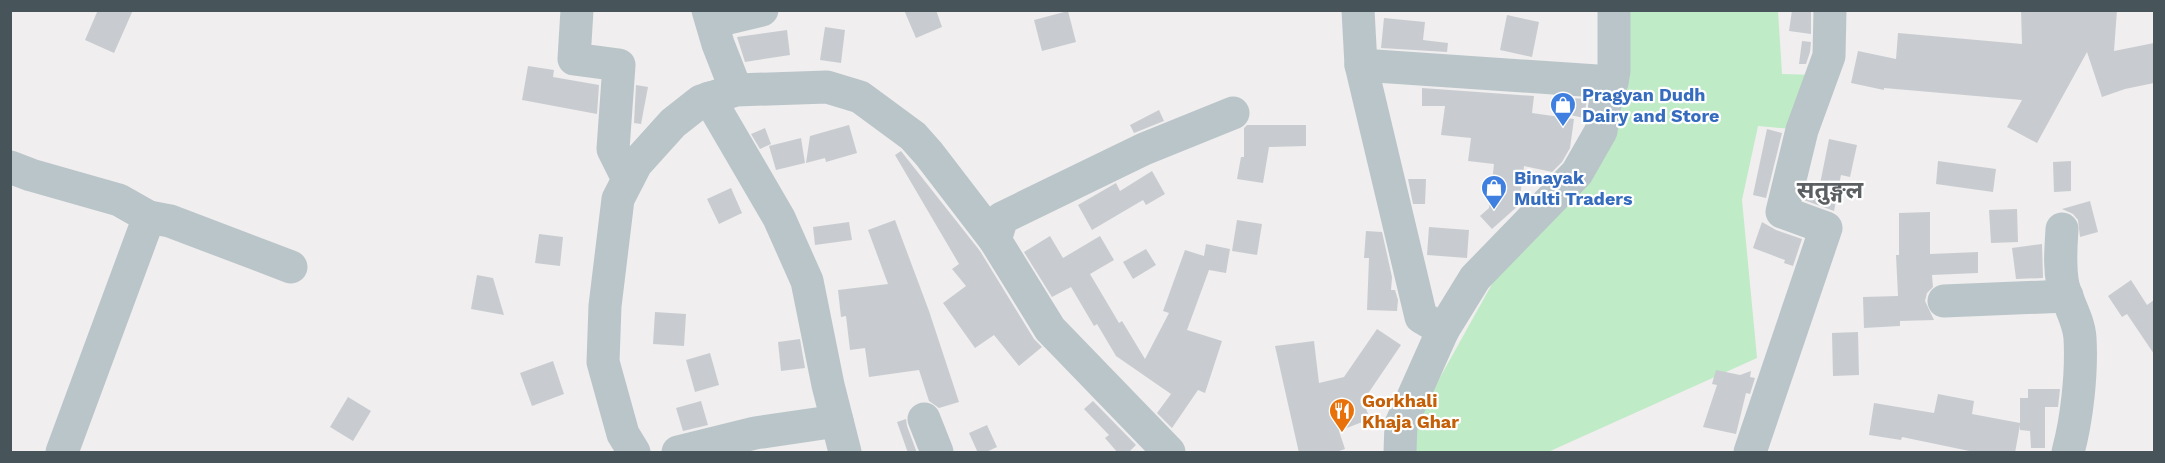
<svg xmlns="http://www.w3.org/2000/svg" width="2165" height="463" font-family="'Work Sans','Noto Sans Devanagari',sans-serif">
<style>
.green{fill:#bfebc7}
.building{fill:#c8ccd0}
.lines{fill:none;stroke-linecap:round;stroke-linejoin:round}
.minor{stroke:#bac5c9;stroke-width:33}
.labels{text-anchor:middle;stroke-width:4.5;stroke-linejoin:round;paint-order:stroke}
.shop-label{font-size:18px;font-weight:bold;fill:#366cbe;stroke:#fff;text-anchor:start}
.food-label{font-size:18px;font-weight:bold;fill:#c56008;stroke:#fff;text-anchor:start}
.district-label{font-size:24px;font-weight:bold;fill:#5b5f62;stroke:#fff}
</style>
<rect width="100%" height="100%" fill="#f0eeee"/>
<polygon class="green" points="1622,11 1778,11 1782,74 1815,75 1792,129 1758,126 1742,200 1757,358 1548,452 1408,452 1413,426 1511,250 1612,137"/>
<g class="building">
<polygon points="98,10 133,10 114,53 85,40"/>
<polygon points="904,10 936,10 942,27 916,38"/>
<polygon points="1792,10 1811,10 1811,34 1789,31"/>
<polygon points="2021,10 2117,10 2114,51 2154,43 2154,83 2125,89 2102,97 2087,52 2037,143 2007,127 2022,100 1884,88 1884,90 1851,83 1858,51 1896,59 1898,33 2022,44"/>
<polygon points="1068,11 1076,42 1042,51 1034,20"/>
<polygon points="1507,15 1539,22 1532,57 1500,50"/>
<polygon points="1384,18 1425,22 1423,40 1448,43 1447,52 1381,48"/>
<polygon points="825,27 845,30 841,63 820,60"/>
<polygon points="787,30 790,55 745,62 737,37"/>
<polygon points="1802,41 1811,42 1810,52 1806,64 1799,64"/>
<polygon points="528,66 554,70 553,77 599,85 597,114 522,100"/>
<polygon points="636,85 648,87 641,124 634,123"/>
<polygon points="1422,88 1534,96 1532,113 1574,119 1570,148 1562,162 1552,172 1524,166 1519,205 1492,229 1480,216 1489,208 1494,164 1468,161 1471,138 1441,135 1445,106 1422,106"/>
<polygon points="1569,98 1587,99 1584,118 1566,114"/>
<polygon points="1159,110 1164,121 1134,133 1130,125"/>
<polygon points="849,125 857,153 826,162 825,158 806,163 810,136"/>
<polygon points="1247,125 1306,125 1306,146 1269,147 1263,183 1237,179 1241,157 1244,157 1244,128"/>
<polygon points="765,128 771,144 760,149 751,134"/>
<polygon points="1767,129 1782,133 1766,198 1753,195"/>
<polygon points="801,138 805,163 776,170 769,146"/>
<polygon points="1829,139 1857,145 1850,177 1841,175 1834,211 1804,200 1809,182 1820,184"/>
<polygon points="901,151 980,251 1034,339 1042,347 1019,366 994,335 975,348 943,303 966,286 952,269 959,264 895,155"/>
<polygon points="1938,161 1996,169 1993,192 1936,184"/>
<polygon points="2071,161 2071,191 2054,192 2053,162"/>
<polygon points="1152,171 1165,194 1146,205 1143,200 1092,230 1078,205 1116,183 1120,191"/>
<polygon points="1408,179 1426,179 1425,204 1413,204"/>
<polygon points="731,188 742,213 719,224 707,199"/>
<polygon points="2090,201 2098,232 2080,237 2078,220 2073,214 2062,209"/>
<polygon points="2017,209 2018,242 1991,243 1989,210"/>
<polygon points="1930,212 1930,254 1978,252 1978,273 1932,275 1933,287 1927,293 1925,301 1934,320 1900,321 1900,326 1864,328 1863,297 1898,296 1896,255 1899,255 1899,213"/>
<polygon points="895,220 929,311 959,402 939,408 929,401 919,370 869,377 865,348 850,350 846,316 841,317 838,290 888,284 868,230"/>
<polygon points="1237,220 1262,224 1257,255 1232,251"/>
<polygon points="849,222 852,240 815,245 813,227"/>
<polygon points="1762,222 1776,230 1802,239 1793,266 1784,263 1785,260 1753,248"/>
<polygon points="1429,227 1469,230 1467,258 1427,255"/>
<polygon points="1366,231 1382,232 1392,277 1391,290 1395,290 1398,300 1397,311 1367,310 1369,258 1364,258"/>
<polygon points="539,234 563,237 560,266 535,263"/>
<polygon points="1050,236 1063,258 1100,236 1114,260 1090,274 1119,323 1122,321 1145,359 1169,313 1163,311 1185,250 1204,256 1206,244 1230,249 1226,273 1209,270 1187,330 1222,341 1205,393 1198,390 1172,428 1157,413 1171,394 1116,356 1097,324 1094,326 1071,287 1052,297 1024,252"/>
<polygon points="2042,244 2043,278 2016,279 2012,248"/>
<polygon points="1146,249 1156,265 1133,279 1123,262"/>
<polygon points="477,275 493,278 504,315 471,309"/>
<polygon points="2131,280 2147,305 2154,300 2154,354 2127,314 2122,317 2108,296"/>
<polygon points="655,312 686,314 684,346 653,344"/>
<polygon points="1377,329 1401,345 1363,401 1370,419 1339,431 1345,449 1333,453 1299,453 1275,346 1314,341 1319,383 1344,377"/>
<polygon points="1858,332 1859,375 1833,376 1832,333"/>
<polygon points="800,339 805,368 781,371 778,342"/>
<polygon points="710,353 719,385 695,392 686,360"/>
<polygon points="553,361 564,394 532,406 520,373"/>
<polygon points="1716,370 1740,375 1751,371 1750,377 1755,378 1750,394 1746,393 1736,434 1703,427 1717,385 1712,384"/>
<polygon points="2028,389 2060,389 2058,407 2045,407 2045,448 2031,448 2030,431 2020,430 2020,425 2015,453 1979,453 1902,437 1901,440 1869,435 1874,403 1934,413 1938,394 1974,401 1972,414 2020,423 2020,398 2028,398"/>
<polygon points="348,397 371,411 353,441 330,427"/>
<polygon points="701,401 708,425 683,431 676,408"/>
<polygon points="1093,401 1136,445 1128,453 1118,453 1105,438 1109,435 1084,409"/>
<polygon points="906,419 907,426 917,453 908,453 897,422"/>
<polygon points="987,425 997,447 984,453 978,453 969,433"/>
</g>
<g class="lines">
<g class="minor">
<polyline points="577,10 574,59 619,65 613,149 628,179"/>
<polyline points="708,10 718,44 736,90"/>
<polyline points="1358,10 1361,65 1421,317 1443,330"/>
<polyline points="712,22 762,10"/>
<polyline points="1361,65 1612,82"/>
<polyline points="709,98 779,218 807,281 828,385 845,452"/>
<polyline points="10,167 31,175 119,200 149,217 62,452"/>
<polyline points="149,217 170,221 291,267"/>
<path d="M2062,229c-1,19 -3,37 1,56 4,17 16,35 17,53 2,35 -3,81 -12,114"/>
<polyline points="995,240 1002,218 1144,149 1233,113"/>
<polyline points="1944,301 2067,296"/>
<polyline points="924,419 937,452"/>
<polyline points="634,452 623,434 603,362 605,306 618,199 636,164 673,123 701,101 736,90 827,87 860,97 913,136 929,154 995,240 1050,329 1169,452"/>
<polyline points="678,452 755,433 837,421"/>
<polyline points="1400,452 1401,424 1443,330 1475,278 1577,173 1601,131 1606,98 1612,82 1614,71 1614,10"/>
<polyline points="1750,452 1826,228 1782,212 1802,130 1829,56 1830,10"/>
</g>
</g>
<defs>
<symbol id="shop-pin" viewBox="-11 -11 22 30"><path d="M0 17L-7.5 6A9.5 9.5 0 1 1 7.5 6Z" fill="#3f7fe0" stroke="#fff"/><path d="M-5-2.5h2.3a2.7 3.5 0 0 1 5.4 0H5L5.5 6h-11ZM-1.5-2.5h3a1.5 2.3 0 0 0-3 0Z" fill="#fff"/></symbol>
<symbol id="restaurant-pin" viewBox="-11 -11 22 30"><path d="M0 17L-7.5 6A9.5 9.5 0 1 1 7.5 6Z" fill="#e8710a" stroke="#fff"/><path d="M-5-6h1v4h1v-4h1v4h1v-4h1v5L-1.5 .5V6h-2V.5L-5-1ZM5-6V6H3V1.5H1.5Q1.5-4 5-6Z" fill="#fff"/></symbol>
</defs>
<g fill-rule="evenodd">
<use href="#shop-pin" x="1548" y="90" width="30" height="40"/>
<use href="#shop-pin" x="1479" y="173" width="30" height="40"/>
<use href="#restaurant-pin" x="1327" y="396" width="30" height="40"/>
</g>
<g class="labels">
<g class="shop-label">
<text x="1582" y="101">Pragyan Dudh<tspan x="1582" dy="21">Dairy and Store</tspan></text>
<text x="1514" y="184">Binayak<tspan x="1514" dy="21">Multi Traders</tspan></text>
</g>
<g class="food-label">
<text x="1362" y="407">Gorkhali<tspan x="1362" dy="21">Khaja Ghar</tspan></text>
</g>
<g class="district-label">
<text x="1830" y="198">सतुङ्गल</text>
</g>
</g>
<rect width="2165" height="463" fill="none" stroke="#475459" stroke-width="24"/>
</svg>
